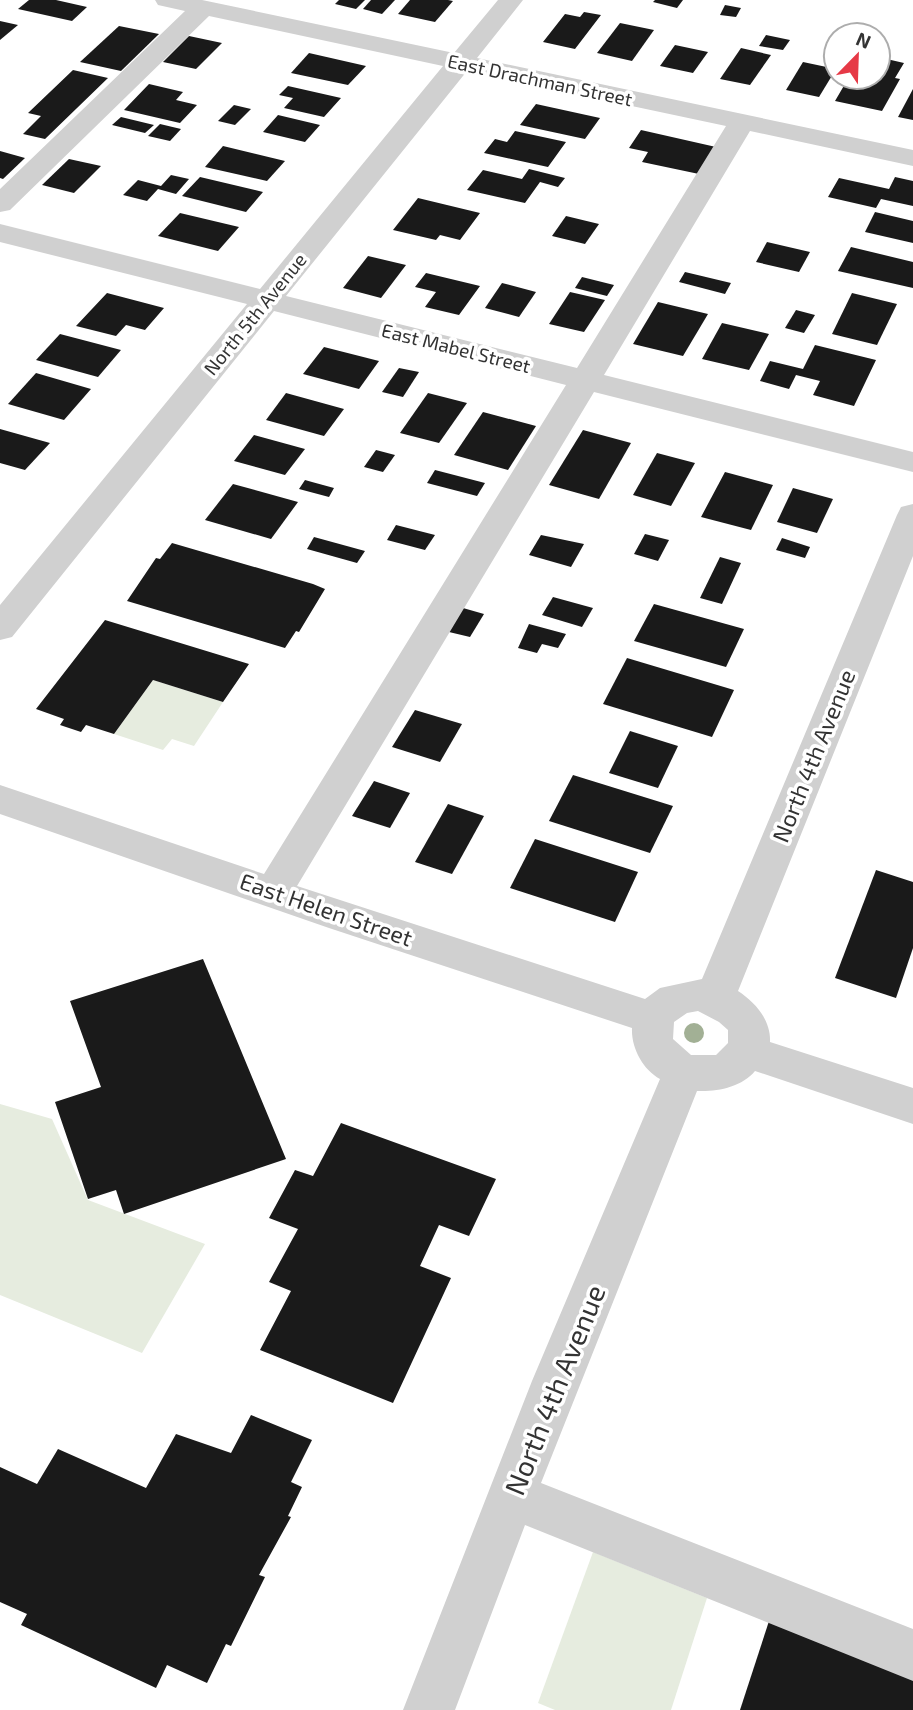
<svg xmlns="http://www.w3.org/2000/svg" width="913" height="1710" font-family="'Exo 2',sans-serif">
<style>
.green{fill:#e6ecdf}
.building{fill:#1a1a1a}
.lines{fill:none;stroke-linecap:round;stroke-linejoin:round}
.minor{fill:#d0d0d0;fill-rule:evenodd}
.tree{fill:#a2b095}
.labels{text-anchor:middle;stroke-width:7;stroke-linejoin:round;paint-order:stroke}
.far-street-label{font-size:19px;fill:#333;stroke:#fff}
.street-label{font-size:23px;fill:#333;stroke:#fff}
.near-street-label{font-size:28px;fill:#333;stroke:#fff}
</style>
<rect width="100%" height="100%" fill="#fff"/>
<g class="green">
<polygon points="153,680 223,702 194,746 172,739 163,750 114,734"/>
<polygon points="0,1104 52,1119 88,1200 205,1244 142,1353 0,1295"/>
<polygon points="593,1552 707,1598 671,1710 555,1710 538,1703"/>
</g>
<g class="building">
<polygon points="29,0 56,0 87,7 72,21 18,9"/>
<polygon points="339,0 365,0 356,9 335,4"/>
<polygon points="371,0 395,0 382,14 363,9"/>
<polygon points="410,0 448,0 453,1 435,22 398,14"/>
<polygon points="655,0 683,0 677,8 653,2"/>
<polygon points="725,5 741,8 736,17 720,15"/>
<polygon points="584,12 601,15 575,49 543,42 565,14 580,17"/>
<polygon points="0,21 18,25 0,40"/>
<polygon points="620,23 654,30 632,61 597,53"/>
<polygon points="119,26 159,34 121,71 80,62"/>
<polygon points="766,35 790,40 783,50 759,46"/>
<polygon points="189,36 222,43 196,69 163,62"/>
<polygon points="675,45 708,52 693,73 660,66"/>
<polygon points="741,48 771,55 750,85 720,79"/>
<polygon points="309,53 366,66 348,85 291,73"/>
<polygon points="878,57 904,63 895,78 900,79 882,111 835,101 849,77 878,77"/>
<polygon points="803,62 836,69 819,97 786,90"/>
<polygon points="73,70 108,78 45,139 23,134 41,116 28,113"/>
<polygon points="149,84 183,92 176,100 197,105 180,123 124,110"/>
<polygon points="288,86 341,98 324,117 284,108 293,98 279,95"/>
<polygon points="913,89 913,120 898,117"/>
<polygon points="536,104 600,118 585,139 520,125"/>
<polygon points="234,105 251,109 235,125 218,121"/>
<polygon points="278,115 320,125 305,142 263,132"/>
<polygon points="121,117 154,125 145,133 112,125"/>
<polygon points="160,124 181,129 170,141 148,136"/>
<polygon points="641,130 716,147 699,174 642,162 648,152 629,148"/>
<polygon points="515,131 566,142 548,167 484,153 495,139 507,142"/>
<polygon points="223,146 285,161 267,181 205,167"/>
<polygon points="0,151 25,158 3,179 0,178"/>
<polygon points="69,159 101,166 74,193 42,185"/>
<polygon points="529,169 565,178 558,187 540,182 525,203 467,190 483,170 522,179"/>
<polygon points="171,175 189,179 176,194 158,189 147,201 123,195 138,180 161,186"/>
<polygon points="200,177 263,192 246,212 182,196"/>
<polygon points="895,177 913,181 913,206 881,199 876,208 828,197 839,178 889,189"/>
<polygon points="418,198 480,213 460,240 440,235 436,240 393,230"/>
<polygon points="875,212 913,221 913,243 865,232"/>
<polygon points="180,213 239,227 218,251 158,236"/>
<polygon points="566,216 599,224 585,244 552,236"/>
<polygon points="767,242 810,252 799,272 756,262"/>
<polygon points="851,247 913,262 913,288 838,271"/>
<polygon points="368,256 406,265 381,298 343,288"/>
<polygon points="685,272 731,283 725,294 679,282"/>
<polygon points="426,273 480,286 459,315 425,307 436,292 415,287"/>
<polygon points="582,277 614,285 607,296 575,288"/>
<polygon points="502,283 536,292 519,317 485,308"/>
<polygon points="570,292 605,300 584,332 549,324"/>
<polygon points="107,293 164,308 145,330 126,325 116,336 76,326"/>
<polygon points="852,293 897,304 877,345 832,334"/>
<polygon points="658,302 708,314 683,356 633,344"/>
<polygon points="796,310 815,315 804,333 785,328"/>
<polygon points="722,323 769,334 749,370 702,359"/>
<polygon points="60,334 121,350 98,377 36,360"/>
<polygon points="815,345 876,360 854,406 813,395 820,381 796,375 789,389 760,381 770,361 803,369"/>
<polygon points="324,347 379,361 359,389 303,374"/>
<polygon points="399,368 419,372 403,397 382,392"/>
<polygon points="36,373 91,389 64,420 8,404"/>
<polygon points="286,393 344,409 324,436 266,420"/>
<polygon points="428,393 467,403 439,443 400,433"/>
<polygon points="483,412 536,426 508,470 454,455"/>
<polygon points="0,429 50,443 25,470 0,463"/>
<polygon points="583,430 631,443 599,499 549,485"/>
<polygon points="254,435 305,449 285,475 234,461"/>
<polygon points="376,450 395,455 383,472 364,467"/>
<polygon points="657,453 695,463 671,506 633,495"/>
<polygon points="435,470 485,483 477,496 427,483"/>
<polygon points="725,472 773,485 751,530 701,517"/>
<polygon points="305,480 312,482 334,488 329,497 299,489"/>
<polygon points="233,484 298,502 271,539 205,520"/>
<polygon points="793,488 833,499 817,533 777,522"/>
<polygon points="396,525 435,535 425,550 387,540"/>
<polygon points="645,534 669,540 658,561 634,554"/>
<polygon points="541,535 584,544 571,567 529,555"/>
<polygon points="314,537 365,551 357,563 307,549"/>
<polygon points="782,538 810,547 805,558 776,550"/>
<polygon points="172,543 313,584 325,589 299,632 296,631 285,648 127,601 156,558 160,559"/>
<polygon points="720,557 741,563 722,604 700,598"/>
<polygon points="553,597 593,608 582,627 542,615"/>
<polygon points="654,604 744,629 726,667 634,641"/>
<polygon points="463,608 484,614 470,637 449,632"/>
<polygon points="105,620 249,664 223,702 153,680 114,734 86,725 81,732 60,725 64,719 36,709"/>
<polygon points="529,624 566,634 558,648 542,644 537,653 518,648"/>
<polygon points="627,658 734,690 712,737 603,704"/>
<polygon points="415,710 462,724 440,762 392,747"/>
<polygon points="630,731 678,746 658,788 609,773"/>
<polygon points="573,775 673,806 650,853 549,821"/>
<polygon points="374,781 410,793 390,828 352,816"/>
<polygon points="448,804 484,816 452,874 415,862"/>
<polygon points="535,839 638,872 615,922 510,888"/>
<polygon points="876,870 913,882 913,948 896,998 835,978"/>
<polygon points="203,959 286,1159 124,1214 116,1190 88,1199 55,1102 101,1087 70,1001"/>
<polygon points="341,1123 496,1179 469,1236 439,1225 420,1266 451,1278 393,1403 260,1350 291,1291 269,1282 298,1229 269,1218 295,1170 313,1176"/>
<polygon points="251,1415 312,1440 291,1482 302,1487 288,1516 291,1517 259,1575 265,1577 231,1646 226,1644 207,1683 167,1665 156,1688 21,1625 27,1614 0,1602 0,1467 37,1484 58,1449 146,1488 176,1434 231,1453"/>
<polygon points="770,1618 913,1677 913,1710 740,1710"/>
</g>
<g class="lines">
<path class="minor" d="M155,0h47l252,53 44,-53h25l-46,58 436,92v16l-163,-35 -146,244 309,77v20l-319,-80 -297,494 348,113 15,-11 42,-9 195,-464 4,-8 12,-3v52l-175,435c17,11 33,29 32,51l143,46v36l-158,-53c-13,16 -38,21 -58,20l-156,392 372,146v52l-388,-156 -70,185h-52l129,-329 128,-302c-17,-9 -29,-31 -28,-51l-303,-100 -329,-114v-29l264,89 302,-489 -292,-74 -262,326 -12,3v-35l247,-301 -247,-62v-18l260,65 183,-223 -234,-50 -199,194 -10,2v-23l185,-178 -27,-6zM467,71l259,55 -149,242 -291,-72zM698,1011l21,11 9,8v13l-12,12h-25l-18,-16 1,-17 13,-9z"/>
</g>
<circle class="tree" cx="694" cy="1033" r="10"/>
<g class="labels">
<g class="far-street-label">
<text transform="translate(540 80) rotate(12)" y="7">East Drachman Street</text>
<text transform="translate(255 314) rotate(-51)" y="7">North 5th Avenue</text>
<text transform="translate(456 348) rotate(14)" y="7">East Mabel Street</text>
</g>
<g class="street-label">
<text transform="translate(814 756) rotate(-68)" y="8">North 4th Avenue</text>
<text transform="translate(326 910) rotate(19)" y="8">East Helen Street</text>
</g>
<g class="near-street-label">
<text transform="translate(555 1390) rotate(-68)" y="10">North 4th Avenue</text>
</g>
</g>
<g transform="translate(857 56) rotate(23)"><circle r="33" fill="#ffffff" stroke="#adadad" stroke-width="2"/>
<path d="M0-5L12 26L0 18L-12 26Z" fill="#e63946"/>
<text y="-10" font-size="19" font-weight="bold" text-anchor="middle" fill="#333333">N</text>
</g>
</svg>
